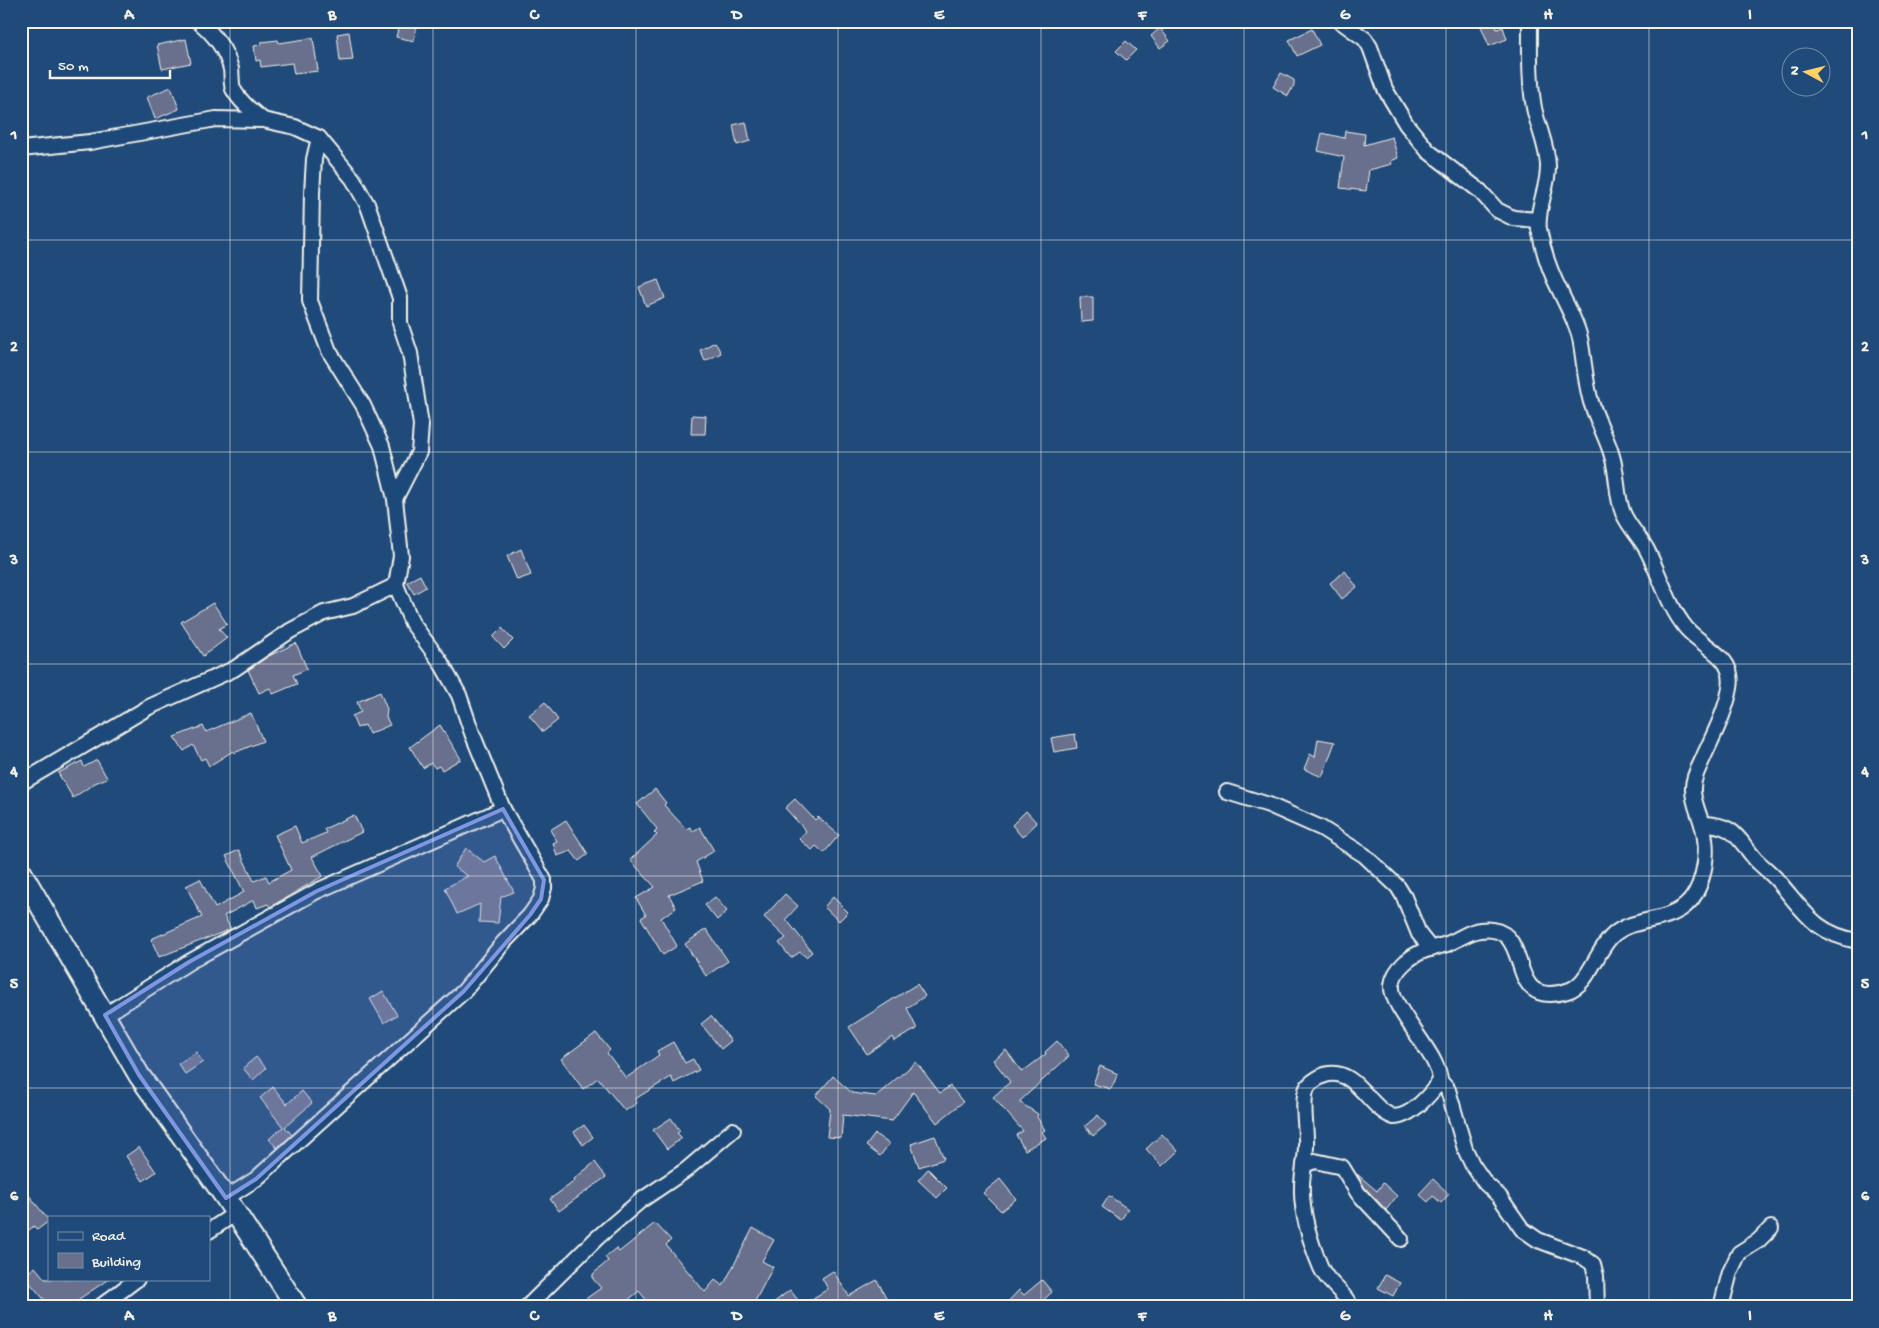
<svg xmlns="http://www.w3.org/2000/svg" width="1879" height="1328" font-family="'Gochi Hand',sans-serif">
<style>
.building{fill:#69708d;stroke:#f4f1e8}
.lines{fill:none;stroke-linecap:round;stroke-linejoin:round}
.minor-casing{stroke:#f4f1e8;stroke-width:18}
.secondary-casing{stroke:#f4f1e8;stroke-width:24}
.minor{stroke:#1f4a7a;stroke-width:14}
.secondary{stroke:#1f4a7a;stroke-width:20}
.marked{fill:#7e97df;fill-opacity:0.2;stroke:#7e97df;stroke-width:4;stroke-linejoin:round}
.grid{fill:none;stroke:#f4f1e8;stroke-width:1;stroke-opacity:0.55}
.neatline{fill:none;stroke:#f4f1e8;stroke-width:2}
.grid-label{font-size:16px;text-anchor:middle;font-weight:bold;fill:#f4f1e8}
</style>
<rect width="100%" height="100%" fill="#1f4a7a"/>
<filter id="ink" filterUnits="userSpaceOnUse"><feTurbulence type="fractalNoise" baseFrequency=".02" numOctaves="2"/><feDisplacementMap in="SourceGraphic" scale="10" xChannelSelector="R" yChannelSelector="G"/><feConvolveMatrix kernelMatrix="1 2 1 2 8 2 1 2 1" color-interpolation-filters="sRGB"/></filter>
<g filter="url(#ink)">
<g class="building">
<polygon points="400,21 418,21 414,41 396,37"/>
<polygon points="1494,21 1497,29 1503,27 1507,39 1489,46 1481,26"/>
<polygon points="1160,28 1170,41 1160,48 1151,36"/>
<polygon points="1312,29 1320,45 1297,56 1289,40"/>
<polygon points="349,32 353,60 340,61 337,34"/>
<polygon points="313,38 318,71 294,74 292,63 261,67 260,60 256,61 254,46 261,45 261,42 278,40 279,43"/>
<polygon points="186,39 191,63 162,69 157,45"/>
<polygon points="1126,41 1136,50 1126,60 1116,51"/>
<polygon points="1281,73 1294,80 1294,85 1288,96 1273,87"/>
<polygon points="171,87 179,109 155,119 147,97"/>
<polygon points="746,122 750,141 737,145 733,125"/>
<polygon points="1345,131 1365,134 1364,145 1392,137 1398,158 1391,161 1392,164 1369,170 1366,191 1340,188 1344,157 1318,151 1322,133 1344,138"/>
<polygon points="658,280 665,298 646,306 639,287"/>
<polygon points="1080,297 1093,297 1093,321 1081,322"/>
<polygon points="715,342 721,353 705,361 700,350"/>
<polygon points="692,415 706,416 705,434 691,434"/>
<polygon points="521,549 531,575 517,580 507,556"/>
<polygon points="1345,571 1357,587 1342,599 1330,583"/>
<polygon points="420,575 426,587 414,594 407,582"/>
<polygon points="213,603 227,624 219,629 227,638 203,656 181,622"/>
<polygon points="502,628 513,640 504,649 493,637"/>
<polygon points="296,643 307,669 293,675 297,684 273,694 270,688 259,693 248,670 267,657"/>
<polygon points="380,692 387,709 386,717 390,725 369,734 365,725 357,728 352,716 361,712 357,702"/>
<polygon points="545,702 558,720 543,732 529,715"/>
<polygon points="251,713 263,741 234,753 233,751 209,766 205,758 201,760 193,745 184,751 174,737 203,726 206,732"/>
<polygon points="440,725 461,759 442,770 439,766 435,768 431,763 423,768 410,747"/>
<polygon points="1075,734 1077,748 1054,752 1051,738"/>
<polygon points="1318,739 1335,742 1322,777 1304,769 1310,754 1315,757"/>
<polygon points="97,760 107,778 95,783 73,798 58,773 82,761 84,767"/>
<polygon points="655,789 666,803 664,805 686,829 690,827 693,831 700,827 714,851 696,862 703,881 669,895 676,908 661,918 677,946 663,955 641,918 646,915 636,898 655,887 630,860 657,835 654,832 657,829 637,804"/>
<polygon points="795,799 815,820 818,817 839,835 824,853 816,846 812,850 799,839 806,831 785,808"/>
<polygon points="1026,811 1037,823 1022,837 1012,825"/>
<polygon points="354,815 362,832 312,857 323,876 270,907 268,904 257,908 254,900 224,916 231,929 159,957 151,939 202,917 186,886 200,879 215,908 244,892 226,856 239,850 254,881 266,876 269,882 291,870 275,835 295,826 302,843 326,833 324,829"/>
<polygon points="566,820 588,854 579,861 571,851 557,856 553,843 557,841 550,830"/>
<polygon points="466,848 484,862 495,856 514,892 501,897 498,923 479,922 480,904 457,914 445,888 468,876 454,867"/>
<polygon points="785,894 798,906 786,919 812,952 806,957 800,952 791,958 779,943 786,938 764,917"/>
<polygon points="715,897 727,911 717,920 705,905"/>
<polygon points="833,897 848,912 839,921 824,907"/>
<polygon points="706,929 728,961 706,976 685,944"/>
<polygon points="917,984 925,996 907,1008 917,1029 894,1041 892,1037 867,1054 849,1027"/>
<polygon points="383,991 397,1015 384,1023 370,999"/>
<polygon points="711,1016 731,1041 721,1049 701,1024"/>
<polygon points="596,1033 610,1050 607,1053 626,1078 659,1055 657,1051 673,1042 685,1063 693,1059 699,1070 674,1083 671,1077 635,1099 637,1103 625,1111 598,1078 583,1089 561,1059"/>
<polygon points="1057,1041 1069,1056 1019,1102 1038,1114 1037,1117 1045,1130 1042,1132 1046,1138 1025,1150 1016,1135 1023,1131 993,1097 1010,1082 993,1060 1006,1050 1022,1072 1046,1054 1045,1052"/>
<polygon points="196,1052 203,1062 185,1074 178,1064"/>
<polygon points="256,1057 266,1068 253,1080 243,1068"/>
<polygon points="916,1062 940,1093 950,1086 963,1102 937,1123 913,1092 892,1121 843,1115 841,1138 827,1137 830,1109 816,1096 833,1076 852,1093 876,1096"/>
<polygon points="1100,1066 1118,1074 1111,1089 1093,1084"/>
<polygon points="273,1087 287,1104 302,1091 312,1103 285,1127 292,1135 277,1148 269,1139 283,1127 260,1098"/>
<polygon points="1098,1115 1106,1125 1093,1136 1085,1126"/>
<polygon points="671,1118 680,1131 677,1133 682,1138 667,1149 653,1130"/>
<polygon points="584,1125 593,1137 583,1145 574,1132"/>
<polygon points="875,1134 889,1144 880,1156 866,1146"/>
<polygon points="1162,1134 1178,1151 1162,1166 1146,1149"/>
<polygon points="935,1136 944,1159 919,1167 911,1144"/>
<polygon points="139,1147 156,1172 143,1181 126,1156"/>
<polygon points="595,1162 606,1177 559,1211 550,1199 575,1181 574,1179"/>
<polygon points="928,1169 947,1188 937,1198 918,1180"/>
<polygon points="1357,1174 1377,1191 1383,1183 1397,1196 1386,1210 1365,1188"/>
<polygon points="1000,1179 1016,1199 1001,1211 983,1193"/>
<polygon points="1433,1179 1449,1194 1441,1203 1433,1196 1428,1202 1419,1194"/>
<polygon points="21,1185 49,1221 37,1230 34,1226 21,1236"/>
<polygon points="1109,1196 1128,1209 1121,1220 1102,1207"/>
<polygon points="655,1223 671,1240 666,1245 705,1292 715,1280 723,1286 753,1228 774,1240 762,1261 773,1267 752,1307 652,1307 639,1291 620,1307 574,1307 601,1288 593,1279 593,1274 608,1261 605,1257 616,1248 619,1252"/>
<polygon points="35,1267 45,1279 109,1279 79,1299 84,1307 55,1307 52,1301 48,1304 24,1276"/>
<polygon points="833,1271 849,1296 877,1280 888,1301 877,1307 768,1307 790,1290 802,1305 828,1289 822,1278"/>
<polygon points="1385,1275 1400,1283 1393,1296 1378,1288"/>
<polygon points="1042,1280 1052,1292 1036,1307 1003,1307 1019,1290 1024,1295"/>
</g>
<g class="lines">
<defs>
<g id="minor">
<path d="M198,21c15,12 28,29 33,48 1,6 0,14 2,20 7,13 19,22 30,31"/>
<polyline points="1340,21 1365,39 1370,47 1385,89 1406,124 1428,151 1480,191 1497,210 1513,218 1538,220"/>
<polyline points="21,149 90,142 216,119 263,120 295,127 319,138 353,179 368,206 400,298 400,323 410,353 421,425 419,452 395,499"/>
<polyline points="21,783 149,707 234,669 290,631 324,613 353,606 396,585 401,556 395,499 382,446 363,405 329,351 310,301 312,193 314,159 319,138"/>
<polyline points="1227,792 1269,805 1321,828 1364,855 1398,887 1404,897 1419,934 1431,949"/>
<path d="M1702,824c33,0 35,14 54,36 7,7 15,13 22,21 26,30 37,53 80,60"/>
<polyline points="105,1015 189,962 317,891 503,809"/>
<polyline points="1440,1081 1448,1090 1465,1149 1472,1164 1485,1183 1499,1196 1522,1229 1538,1240 1583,1257 1593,1264 1596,1276 1597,1307"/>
<polyline points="1304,1165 1315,1161 1342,1167 1358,1193 1401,1239"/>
<polyline points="226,1198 256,1179 464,991 504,942 530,915 541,899 544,888 544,880 503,809 472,733 459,695 440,661 412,623 396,585"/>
<polyline points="209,1231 236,1213"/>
<polyline points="100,1307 137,1279"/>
<polyline points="527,1307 597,1238 640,1201 686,1170 733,1130"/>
<path d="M1351,1307c-7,-16 -23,-23 -30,-39 -10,-24 -20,-56 -19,-82 0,-13 4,-27 4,-41 1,-15 -5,-44 1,-57 3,-6 15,-13 22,-14 28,-4 41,36 65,43 17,0 37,-23 46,-36 0,-26 -51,-74 -48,-96 2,-17 20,-30 34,-35 7,-2 14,-4 21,-6 11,-4 22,-13 33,-14 59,-8 19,81 87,61 22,-6 29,-40 45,-55 20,-19 51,-12 73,-30 17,-14 23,-46 20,-67 -1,-17 -12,-33 -12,-49 -1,-12 7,-24 11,-34 10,-22 22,-45 26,-68 6,-32 -27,-40 -44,-60 -18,-22 -26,-53 -39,-78 -7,-13 -18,-23 -24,-37 -7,-17 -5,-38 -11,-57 -5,-18 -15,-35 -21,-54 -6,-21 -7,-43 -11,-64 -4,-17 -13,-31 -20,-47 -10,-19 -17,-40 -21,-62 -3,-21 10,-42 9,-64 -1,-19 -10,-38 -14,-57 -5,-28 -4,-58 -4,-87"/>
<polyline points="1721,1307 1730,1272 1739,1253 1758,1241 1771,1228"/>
</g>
<polyline id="secondary" points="21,872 139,1075 226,1198 297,1307"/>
</defs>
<use href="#minor" class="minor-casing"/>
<use href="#secondary" class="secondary-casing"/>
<use href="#minor" class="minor"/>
<use href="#secondary" class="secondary"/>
</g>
</g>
<path class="marked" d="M503,809l41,71 -3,19 -11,16 -66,76 -208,188 -30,19 -87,-123 -34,-60 84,-53 128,-71z"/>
<path class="grid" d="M230,21v1286M433,21v1286M636,21v1286M838,21v1286M1041,21v1286M1244,21v1286M1446,21v1286M1649,21v1286M21,240h1837M21,452h1837M21,664h1837M21,876h1837M21,1088h1837"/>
<rect width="1879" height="1328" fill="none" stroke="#1f4a7a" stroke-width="55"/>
<rect x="48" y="1216" width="162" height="65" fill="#1f4a7a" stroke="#748da6"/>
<rect x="58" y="1232" width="25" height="8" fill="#1f4a7a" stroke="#748da6"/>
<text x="92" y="1240" font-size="15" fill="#f4f1e8">Road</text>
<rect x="58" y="1253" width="25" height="15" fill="#69708d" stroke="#748da6"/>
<text x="92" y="1266" font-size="15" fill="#f4f1e8">Building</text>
<g transform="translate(1806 72) rotate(277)"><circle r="24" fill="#1f4a7a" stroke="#748da6"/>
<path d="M0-4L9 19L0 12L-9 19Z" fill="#ffd166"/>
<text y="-8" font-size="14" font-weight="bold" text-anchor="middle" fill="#f4f1e8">N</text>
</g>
<path d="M50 70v8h120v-8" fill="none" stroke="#f4f1e8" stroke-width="2.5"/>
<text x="58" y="70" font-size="15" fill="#f4f1e8" stroke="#1f4a7a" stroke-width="4" paint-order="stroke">50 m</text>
<rect x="28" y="28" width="1824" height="1272" class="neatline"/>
<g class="grid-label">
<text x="129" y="19">A</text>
<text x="332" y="19">B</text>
<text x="534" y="19">C</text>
<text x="737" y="19">D</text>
<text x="939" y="19">E</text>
<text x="1142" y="19">F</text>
<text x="1345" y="19">G</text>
<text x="1548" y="19">H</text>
<text x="1750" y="19">I</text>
<text x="14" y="139">1</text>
<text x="1865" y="139">1</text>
<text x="14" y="351">2</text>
<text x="1865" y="351">2</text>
<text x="14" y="564">3</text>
<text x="1865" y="564">3</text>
<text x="14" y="776">4</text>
<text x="1865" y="776">4</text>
<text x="14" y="988">5</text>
<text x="1865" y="988">5</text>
<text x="14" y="1200">6</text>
<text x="1865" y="1200">6</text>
<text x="129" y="1320">A</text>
<text x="332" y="1320">B</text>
<text x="534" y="1320">C</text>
<text x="737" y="1320">D</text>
<text x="939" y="1320">E</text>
<text x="1142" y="1320">F</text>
<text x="1345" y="1320">G</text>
<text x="1548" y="1320">H</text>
<text x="1750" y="1320">I</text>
</g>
</svg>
